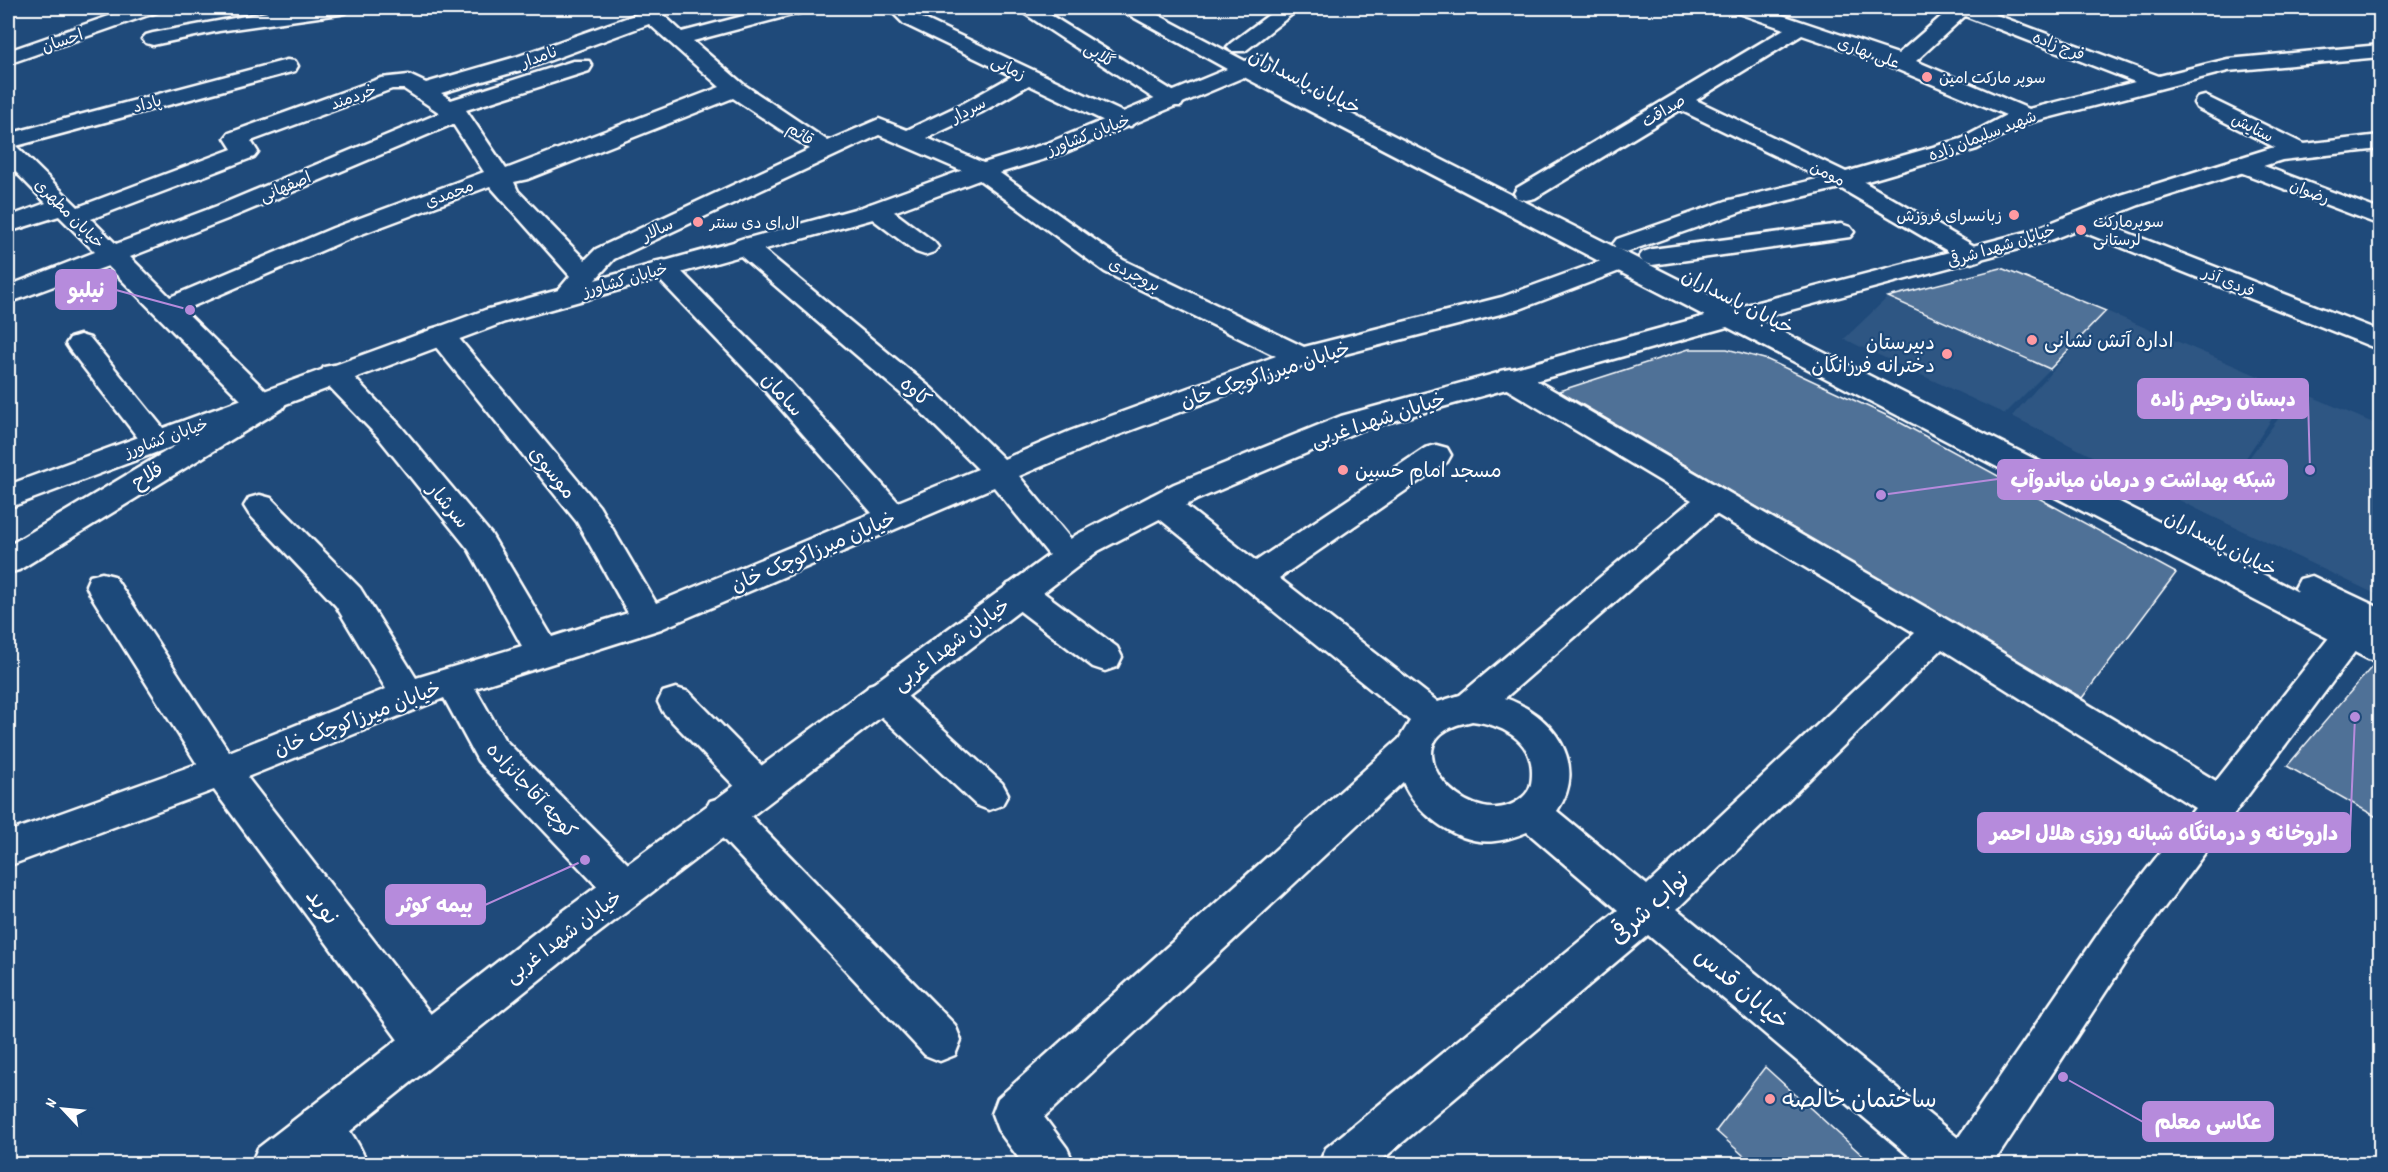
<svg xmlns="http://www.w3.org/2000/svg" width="2388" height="1172" font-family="Dekko,'Playpen Sans Arabic',sans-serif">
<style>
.built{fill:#2e5683}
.building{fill:#507197;stroke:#fff;stroke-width:1.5}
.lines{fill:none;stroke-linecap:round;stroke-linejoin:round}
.minor-casing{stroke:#fff;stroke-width:5}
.secondary-casing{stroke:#fff;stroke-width:5}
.minor{fill:#1f4a7a;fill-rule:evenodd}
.secondary{fill:#1f4a7a;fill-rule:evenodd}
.poi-dot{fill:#ff9aa2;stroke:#1f4a7a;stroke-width:2}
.labels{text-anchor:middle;stroke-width:4.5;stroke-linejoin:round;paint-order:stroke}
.far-street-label{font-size:16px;fill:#fff;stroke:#1f4a7a}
.far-poi-label{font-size:16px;fill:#fff;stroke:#1f4a7a;text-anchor:start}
.street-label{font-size:20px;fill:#fff;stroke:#1f4a7a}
.poi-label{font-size:20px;fill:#fff;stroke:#1f4a7a;text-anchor:start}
.near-street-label{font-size:24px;fill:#fff;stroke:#1f4a7a}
.near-poi-label{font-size:24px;fill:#fff;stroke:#1f4a7a;text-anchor:start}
.leader{fill:none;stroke:#b68bdc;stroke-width:2}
.callout-dot{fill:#b68bdc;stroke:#1f4a7a;stroke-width:2}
.callout{fill:#b68bdc;stroke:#b68bdc;stroke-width:2}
.callout-label{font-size:21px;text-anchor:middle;font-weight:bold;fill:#fff}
</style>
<rect width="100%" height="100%" fill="#1f4a7a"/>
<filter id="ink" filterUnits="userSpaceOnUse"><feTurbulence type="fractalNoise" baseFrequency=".0167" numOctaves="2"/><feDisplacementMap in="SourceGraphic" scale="12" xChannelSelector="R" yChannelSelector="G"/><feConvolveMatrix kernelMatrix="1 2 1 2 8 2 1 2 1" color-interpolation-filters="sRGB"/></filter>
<g filter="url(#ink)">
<g class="built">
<polygon points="1888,297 2050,369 2005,414 1844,339"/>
<polygon points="2106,311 2291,390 2220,497 2299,391 2380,426 2380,596 2207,514 2012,416"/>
</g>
<g class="building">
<polygon points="2001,268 2106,311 2050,369 1888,297"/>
<polygon points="1689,349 1727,349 1768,360 1890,417 2176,573 2082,698 1559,391"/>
<polygon points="2375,663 2380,664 2380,819 2287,766"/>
<polygon points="1765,1067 1872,1164 1753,1164 1716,1131"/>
</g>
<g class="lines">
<defs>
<g id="minor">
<polygon points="132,8 160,8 157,12 8,64 8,51"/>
<polygon points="266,8 350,8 347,12 340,14 219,31 153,45 146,43 142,39 146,35 153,33 267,12"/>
<path d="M636,8h20l26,24 92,-24h32l-3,4 -110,29 50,43 85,57 51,-22 28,11 59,-28 46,-26 -108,-52 -16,-16h21l9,8 213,100 3,5 -3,5h-16l-86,-41 -47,27 -55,26 63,28 133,94 181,87 198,-50 110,-40 9,-3 9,3 4,5 -4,5 -110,42 -210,54 -218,82 -73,31 60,73 5,8 -5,8 -11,4 -11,-4 -63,-78 -333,142 -186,59 29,51 135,136 6,13 -6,13 -14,5 -14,-5 -133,-140 -34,-63 -197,79 193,249 6,15 -6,15 -15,6 -15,-6 -196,-266 -206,76v-34l189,-68 -107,-170 -4,-9 4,-9 12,-3 12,3 115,176 157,-63 -50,-83 -87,-92 -5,-8 5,-8 11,-3 11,3 89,90 56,90 106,-32 -53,-96 -91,-113 -54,-56 -4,-7 4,-7 10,-2 10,2 54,56 93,111 61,103 76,-24 -51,-91 -146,-181 -4,-6 4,-6 10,-3 10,3 148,177 57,97 216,-90 -111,-127 -107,-112 -4,-6 4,-6 9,-2 9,2 109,110 117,130 80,-33 -66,-66 -177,-152 -4,-5 4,-5 9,-3 9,3 179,148 72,70 66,-28 206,-75 -171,-84 -131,-96 -95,-41 -265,124 -38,42 -9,2 -9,-2 -4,-6 16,-19 -80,-90 -139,52 -167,72 84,83 15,1 4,7 -4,7 -264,162 -11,3v-27l237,-142 -137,-138 -100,37v-17l87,-34 -36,-36 -51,16v-15l38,-14 -38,-39v-30l279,-74 8,1 3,5 -3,5 -279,75 62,61 154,-58 -7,-11 4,-5 152,-55 28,-3 17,8 90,-26 124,-44zM649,24l71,63 -214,82 -40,-59 123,-39 3,-5 -3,-5h-16l-122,39 -10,-7 91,-26zM392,89h12l36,24 -223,93 -101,38 -25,-25 163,-62 4,-5 -7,-11zM733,98l77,51 -214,100 -11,11 -67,-69 -4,-9 14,-3zM453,124l31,48 -151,56 -163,69 -40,-40 105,-41z"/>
<polygon points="1016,8 1039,8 1181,96 1184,101 1181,106 1165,106"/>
<polygon points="1278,8 1300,8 1245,51 1231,51 1227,47 1231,43"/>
<path d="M1732,8h29l137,46 53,-46h27l181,68 69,-17 152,-14v12l-152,14 -204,53 -47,25 -113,33 117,68 4,5 -4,5 -9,3 -9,-3 -123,-72 -97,23 -108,38 -9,3 -9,-3 -4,-5 4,-5 109,-38 95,-23 -141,-68 -145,88 -9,2 -9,-2 -3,-5 3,-5 267,-159 -49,-17zM1965,16l170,66 -106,27 -113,-48zM1802,35l70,24 134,56 -45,24 -115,33 -150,-72z"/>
<polygon points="2205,96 2308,146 2312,151 2308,156 2292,156 2197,108 2194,103 2197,98"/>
<polygon points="2240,157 2380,210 2380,225 2232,169 2228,164 2232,159"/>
<polygon points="876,203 885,205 934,242 938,247 934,252 925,255 916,252 867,215 864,210 867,205"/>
<polygon points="2077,213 2380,331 2380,350 2068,226 2064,221 2068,216"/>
<polygon points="1841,224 1850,227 1854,232 1850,237 1652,265 1643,262 1639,257 1643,252 1652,249"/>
<polygon points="80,335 90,338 167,433 171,440 167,447 156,450 145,447 70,350 66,344 70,338"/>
<path d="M1510,369l10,2 431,251 265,159 123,-156 12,-4 12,4 5,9 -231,310 -144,220h-74l-271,-229 -271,229h-58l7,-16 292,-238 -91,-78c-10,4 -21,8 -32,9 -36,5 -79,-27 -92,-59l-359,335 23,31 7,16h-51l-25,-34 -6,-16 6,-16 401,-359 11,-18 -259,-209 -5,-8 5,-8 11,-3 11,3 83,65 169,-113 11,-3 11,3 4,7 -4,7 -168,116 159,124 22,-7 232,-195 -192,-115 -4,-7 4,-7zM1716,514l199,119 -268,252 -90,-74c33,-47 -5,-97 -52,-113zM1942,649l253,159 -86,110 -151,220 -281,-229zM1472,721c28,3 60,18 60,51 0,10 -1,18 -9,25 -47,41 -127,-43 -73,-69 7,-4 15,-5 22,-7z"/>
<polygon points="1020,580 1032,584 1117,647 1122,657 1117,667 1105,671 1093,667 1008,602 1003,593 1008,584"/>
<polygon points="882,681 895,685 1002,783 1008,794 1002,805 989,810 976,805 869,705 864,695 869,685"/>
<polygon points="676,688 689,692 772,776 778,787 772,798 759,803 746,798 663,712 658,702 663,692"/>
<polygon points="723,797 736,801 955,1025 961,1040 955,1055 940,1061 925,1055 710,825 704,813 710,801"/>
<path d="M319,1106c23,9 40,35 48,58h-50l-20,-36 6,-16z"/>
</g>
<polygon id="secondary" points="1121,8 1145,8 1245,61 1260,56 1268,57 1271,62 1262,69 1735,308 2030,231 2121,195 2271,148 2380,135 2380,149 2282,160 2139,205 2048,241 1757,319 2298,592 2295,588 2300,579 2312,576 2380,608 2380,662 2368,659 1727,327 1361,430 1196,500 1098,551 583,945 309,1164 251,1164 258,1148 554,918 1076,535 1174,484 1341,416 1705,316 1244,77 1064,153 990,176 880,217 505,322 8,508 8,485 485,310 862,207 974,166 1048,143 1227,69 1124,12"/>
</defs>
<use href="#minor" class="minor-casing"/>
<use href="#secondary" class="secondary-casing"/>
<use href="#minor" class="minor"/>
<use href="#secondary" class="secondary"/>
</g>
</g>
<g class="poi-dot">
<circle cx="1927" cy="77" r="6"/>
<circle cx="2014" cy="215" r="6"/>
<circle cx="698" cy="222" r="6"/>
<circle cx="2081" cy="230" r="6"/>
<circle cx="2032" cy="340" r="6"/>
<circle cx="1947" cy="354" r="6"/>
<circle cx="1343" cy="470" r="6"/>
<circle cx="1770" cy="1099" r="6"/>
</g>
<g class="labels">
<g class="far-street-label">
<text transform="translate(62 40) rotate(-19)" y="6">احسان</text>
<text transform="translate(2059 45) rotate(21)" y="6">فرج زاده</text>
<text transform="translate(1869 52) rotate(20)" y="6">علی بهاری</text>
<text transform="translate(1100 54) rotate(32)" y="6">گلابی</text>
<text transform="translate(539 56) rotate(-19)" y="6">نامدار</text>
<text transform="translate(1009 67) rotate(26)" y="6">زمانی</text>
<text transform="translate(353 96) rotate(-20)" y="6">خردمند</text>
<text transform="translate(147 103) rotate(-15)" y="6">پاداد</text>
<text transform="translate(968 109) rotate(-27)" y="6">سردار</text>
<text transform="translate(1663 110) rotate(-31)" y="6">صداقت</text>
<text transform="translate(2253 127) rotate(27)" y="6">ستایش</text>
<text transform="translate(801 133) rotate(34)" y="6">قائم</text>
<text transform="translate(1088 134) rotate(-21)" y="6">خیابان کشاورز</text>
<text transform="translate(1982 135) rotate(-21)" y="6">شهید سلیمان زاده</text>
<text transform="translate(1828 173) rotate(27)" y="6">مومن</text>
<text transform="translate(285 186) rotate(-23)" y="6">اصفهانی</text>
<text transform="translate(2310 191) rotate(21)" y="6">رضوان</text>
<text transform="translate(449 193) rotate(-21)" y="6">محمدی</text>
<text transform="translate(70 213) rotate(45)" y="6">خیابان مطهری</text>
<text transform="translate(657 229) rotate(-25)" y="6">سالار</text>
<text transform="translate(2001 245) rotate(-17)" y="6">خیابان شهدا شرقی</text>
<text transform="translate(1135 274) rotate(27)" y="6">بروجردی</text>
<text transform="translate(625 279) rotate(-16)" y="6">خیابان کشاورز</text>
<text transform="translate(2229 281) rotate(22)" y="6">فردی آذر</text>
<text transform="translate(166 437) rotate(-20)" y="6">خیابان کشاورز</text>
</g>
<g class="far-poi-label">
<text x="1939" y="83">سوپر مارکت امین</text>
<text x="2002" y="221" text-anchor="end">زبانسرای فروزش</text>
<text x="2093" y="227">سوپرمارکت<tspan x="2093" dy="18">لرستانی</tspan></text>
<text x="710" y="228">ال ای دی سنتر</text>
</g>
<g class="street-label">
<text transform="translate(1305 81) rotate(27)" y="7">خیابان پاسداران</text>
<text transform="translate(1738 301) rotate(27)" y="7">خیابان پاسداران</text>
<text transform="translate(1265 374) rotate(-18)" y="7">خیابان میرزاکوچک خان</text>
<text transform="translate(916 391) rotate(42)" y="7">کاوه</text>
<text transform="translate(783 394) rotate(48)" y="7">سامان</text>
<text transform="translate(1378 419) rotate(-18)" y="7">خیابان شهدا غربی</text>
<text transform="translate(553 472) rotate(51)" y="7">موسوی</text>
<text transform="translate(147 475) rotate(-31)" y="7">فلاح</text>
<text transform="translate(449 505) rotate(50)" y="7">سرشار</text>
<text transform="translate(2221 543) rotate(27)" y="7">خیابان پاسداران</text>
<text transform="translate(813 551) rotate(-23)" y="7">خیابان میرزاکوچک خان</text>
<text transform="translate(951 644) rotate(-37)" y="7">خیابان شهدا غربی</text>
<text transform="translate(357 718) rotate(-21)" y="7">خیابان میرزاکوچک خان</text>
<text transform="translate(532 790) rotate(47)" y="7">کوچه آقاجانزاده</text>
<text transform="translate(563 936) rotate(-37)" y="7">خیابان شهدا غربی</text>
</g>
<g class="poi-label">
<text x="2044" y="347">اداره آتش نشانی</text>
<text x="1935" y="349" text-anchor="end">دبیرستان<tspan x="1935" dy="23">دخترانه فرزانگان</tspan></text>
<text x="1355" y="477">مسجد امام حسین</text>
</g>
<g class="near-street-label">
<text transform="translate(323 906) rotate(53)" y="8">نوید</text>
<text transform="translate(1649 907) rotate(-42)" y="8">نواب شرقی</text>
<text transform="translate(1742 988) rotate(40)" y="8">خیابان قدس</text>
</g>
<g class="near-poi-label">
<text x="1782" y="1107">ساختمان خالصه</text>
</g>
</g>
<path class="leader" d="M190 310L116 290M2310 470L2308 399M1881 495L1998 479M2355 717L2350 833M585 860L485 905M2063 1077L2143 1122"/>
<g class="callout-dot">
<circle cx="190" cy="310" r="6"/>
<circle cx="2310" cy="470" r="6"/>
<circle cx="1881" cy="495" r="6"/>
<circle cx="2355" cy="717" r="6"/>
<circle cx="585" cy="860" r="6"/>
<circle cx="2063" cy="1077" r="6"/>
</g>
<g class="callout">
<rect x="56" y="270" width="60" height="39" rx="6"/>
<rect x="2138" y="379" width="170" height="39" rx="6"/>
<rect x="1998" y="460" width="289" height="39" rx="6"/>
<rect x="1978" y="813" width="372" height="39" rx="6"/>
<rect x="386" y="885" width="99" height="39" rx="6"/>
<rect x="2143" y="1102" width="130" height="39" rx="6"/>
</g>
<g class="callout-label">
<text x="86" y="297">نیلبو</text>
<text x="2223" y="406">دبستان رحیم زاده</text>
<text x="2143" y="487">شبکه بهداشت و درمان میاندوآب</text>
<text x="2164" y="840">داروخانه و درمانگاه شبانه روزی هلال احمر</text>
<text x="435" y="912">بیمه کوثر</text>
<text x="2208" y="1129">عکاسی معلم</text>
</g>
<rect width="2388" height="1172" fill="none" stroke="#1f4a7a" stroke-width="30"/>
<rect x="15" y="15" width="2358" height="1142" fill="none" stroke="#fff" stroke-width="2" filter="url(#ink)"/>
<g transform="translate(63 1109) rotate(296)" stroke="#1f4a7a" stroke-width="4.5" paint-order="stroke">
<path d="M0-4.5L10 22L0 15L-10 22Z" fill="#ffffff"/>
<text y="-9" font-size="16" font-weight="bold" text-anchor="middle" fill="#ffffff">N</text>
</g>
</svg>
